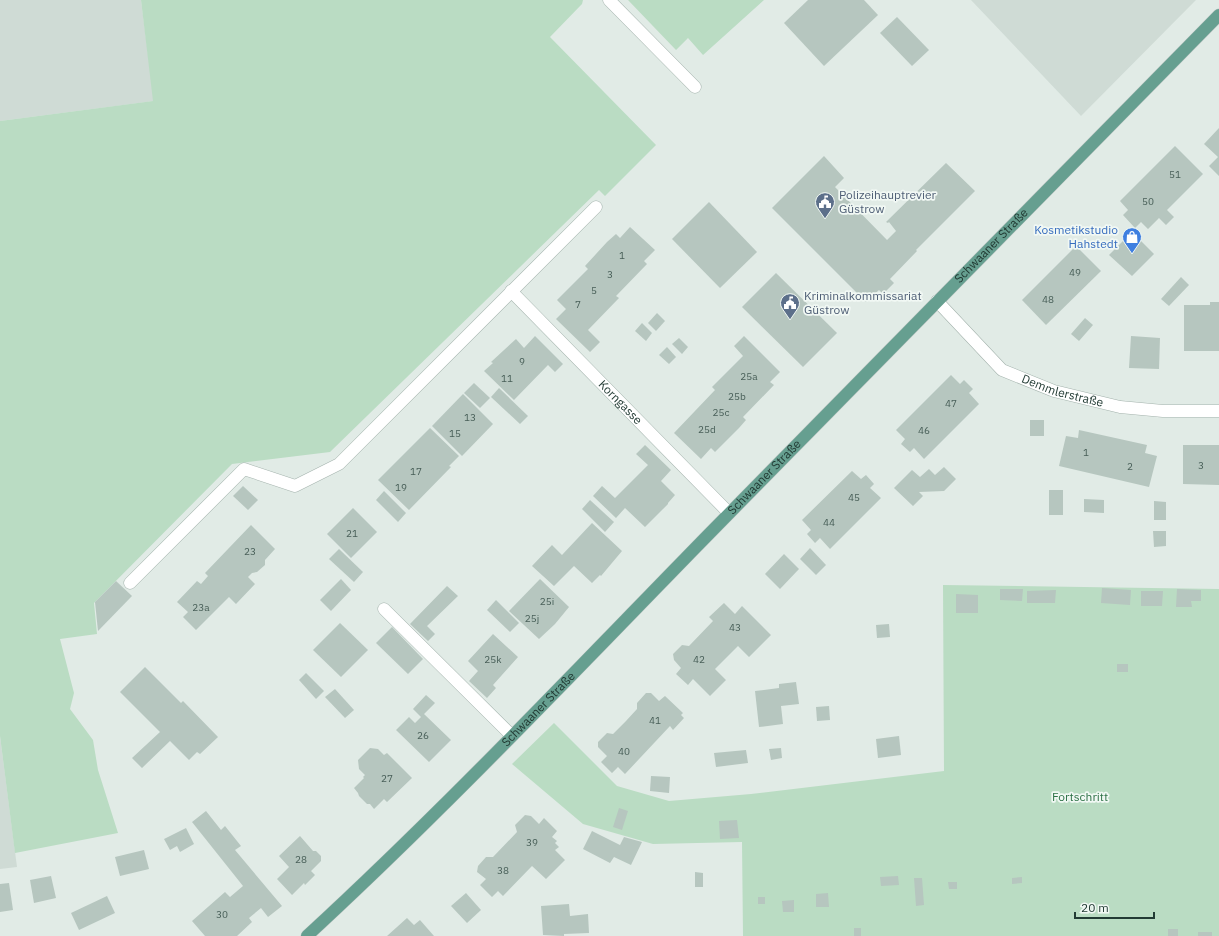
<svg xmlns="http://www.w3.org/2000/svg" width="1219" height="936" font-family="'IBM Plex Sans',sans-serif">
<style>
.built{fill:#cfdbd5}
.green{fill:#badcc3}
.building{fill:#b6c6bf}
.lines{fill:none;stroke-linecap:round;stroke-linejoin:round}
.minor-casing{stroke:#a4b3ad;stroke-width:13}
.major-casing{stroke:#c1c8c6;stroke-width:13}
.minor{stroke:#fff;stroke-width:12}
.major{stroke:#669f90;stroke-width:12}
.labels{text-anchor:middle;stroke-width:3.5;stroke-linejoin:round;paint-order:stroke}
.number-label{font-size:10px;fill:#475e57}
.service-label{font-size:12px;fill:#4e5e75;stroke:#f1f8f4;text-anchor:start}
.shop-label{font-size:12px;fill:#366cbe;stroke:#f1f8f4;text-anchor:end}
.street-label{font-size:12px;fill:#223b34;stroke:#f1f8f4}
.park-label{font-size:12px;fill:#2d7146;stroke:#f1f8f4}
</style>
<rect width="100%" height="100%" fill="#e1ebe6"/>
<g class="built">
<polygon points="0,0 141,0 154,101 0,121"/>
<polygon points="971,0 1196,0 1081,116"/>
<polygon points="0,736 17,867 0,869"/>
</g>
<g class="green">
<polygon points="141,0 583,0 582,4 550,37 656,145 605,196 599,190 330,452 232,464 94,603 97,634 60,639 74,693 70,709 93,740 98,770 118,833 15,853 0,736 0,121 153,101"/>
<polygon points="628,0 764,0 703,55 688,38 676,50"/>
<polygon points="943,585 1219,589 1219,936 743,936 742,842 653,844 583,824 512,764 554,723 617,786 669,801 751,794 944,771"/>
</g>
<g class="building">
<polygon points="808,0 864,0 878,15 824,66 784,23"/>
<polygon points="897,17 929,50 912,66 880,33"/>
<polygon points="1219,128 1219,176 1209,166 1218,157 1204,144"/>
<polygon points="1175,146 1203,174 1167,210 1174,217 1166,225 1159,218 1148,229 1141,222 1135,228 1123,215 1128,210 1120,201"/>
<polygon points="824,156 844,178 835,187 887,240 896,231 889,222 888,223 886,222 946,163 975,191 916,250 917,251 890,279 894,283 883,294 879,290 866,302 772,208"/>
<polygon points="709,202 757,252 720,288 672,239"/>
<polygon points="630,227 655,250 644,261 647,264 616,296 619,298 588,330 600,342 590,352 556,319 566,309 557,300 588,269 585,266 607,242 616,234 620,238"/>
<polygon points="1132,232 1154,254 1132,276 1109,255"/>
<polygon points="1076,246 1101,271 1046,325 1022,300"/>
<polygon points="776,273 837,333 803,367 742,307"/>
<polygon points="1181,277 1189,285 1169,306 1161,299"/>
<polygon points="1210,302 1219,302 1219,351 1184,351 1184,305 1210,305"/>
<polygon points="657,313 665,321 656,331 648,323"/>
<polygon points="1085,318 1093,325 1079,341 1071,334"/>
<polygon points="642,323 652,333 646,341 635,331"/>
<polygon points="535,336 563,364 555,372 548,365 514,400 484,371 493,363 491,362 516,339 524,348"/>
<polygon points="744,336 780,372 770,382 774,385 743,417 746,420 739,428 715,452 711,448 701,459 674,433 715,390 712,387 743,356 734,346"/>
<polygon points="1131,336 1160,338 1159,369 1129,368"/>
<polygon points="679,338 688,347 682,354 672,344"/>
<polygon points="667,347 676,357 669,364 659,355"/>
<polygon points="951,375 960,384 964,380 973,389 969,393 979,404 924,459 914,448 910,452 901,444 905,439 896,430"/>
<polygon points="474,383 490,398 480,408 464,393"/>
<polygon points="499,388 528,416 520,424 491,397"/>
<polygon points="463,394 493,424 462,456 432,426"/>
<rect x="1030" y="420" width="14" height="16"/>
<polygon points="430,428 459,456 449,466 451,467 409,510 378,480"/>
<polygon points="1079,430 1147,445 1145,453 1157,456 1149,487 1059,466 1066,436 1078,438"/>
<polygon points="645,445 671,470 661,481 675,495 668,503 668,504 645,527 625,508 616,518 593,496 602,486 615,498 648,465 636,454"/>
<polygon points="1183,445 1219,445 1219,485 1183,484"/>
<polygon points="944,467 956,479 944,491 919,492 923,496 913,506 894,488 912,470 920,477 929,469 935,475"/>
<polygon points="852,471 861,479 866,475 874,484 870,488 881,498 830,549 820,538 815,543 807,534 811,530 802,520"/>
<polygon points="243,486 258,500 248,510 233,496"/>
<rect x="1049" y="490" width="14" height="25"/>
<polygon points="384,491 406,513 398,522 376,500"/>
<polygon points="1084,499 1104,500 1104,513 1084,512"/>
<polygon points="590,500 614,522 605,532 582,509"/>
<polygon points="1154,501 1166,502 1166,520 1154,520"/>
<polygon points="353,508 377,532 351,558 327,534"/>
<polygon points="592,523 622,551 601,576 600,575 592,583 574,566 554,586 532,566 552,545 562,555"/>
<polygon points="251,525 275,549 265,560 265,565 257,572 252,573 248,577 255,584 236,604 229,597 196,630 183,617 188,612 177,602 197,581 201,584 208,576 205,573"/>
<polygon points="1153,531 1166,531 1166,546 1154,547"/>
<polygon points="810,548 826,565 816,575 800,559"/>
<polygon points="339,549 363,572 354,582 329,559"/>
<polygon points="784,554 799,569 780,589 765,574"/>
<polygon points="341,579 351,590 331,611 320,600"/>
<polygon points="540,579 569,607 555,624 539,639 509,611"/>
<polygon points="116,581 132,596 98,631 95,602"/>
<polygon points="447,586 458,596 427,626 435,634 428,641 410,624"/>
<polygon points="1102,588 1131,590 1130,605 1101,603"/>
<polygon points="1000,589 1023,589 1022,601 1000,600"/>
<polygon points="1177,589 1201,590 1201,601 1191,601 1192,607 1176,607"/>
<polygon points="1056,590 1055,603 1027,603 1027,591"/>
<polygon points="1141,591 1163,591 1162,606 1141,606"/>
<polygon points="956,594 978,595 978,613 956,613"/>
<polygon points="496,600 519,623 510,632 487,610"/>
<polygon points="724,603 735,614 742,606 771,635 749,657 738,646 715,669 726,680 710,696 693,679 688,685 676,674 681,668 674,660 673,654 682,645 689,646 713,621 709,617"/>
<polygon points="340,623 368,650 341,677 313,650"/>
<polygon points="889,624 890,637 877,638 876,625"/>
<polygon points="392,627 423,659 408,674 376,643"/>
<polygon points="493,634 518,657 493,685 496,688 487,698 469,681 478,671 468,661"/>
<rect x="1117" y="664" width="11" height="8"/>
<polygon points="145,667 181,703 183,701 218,737 200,754 197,752 189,760 170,741 142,768 132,758 160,732 120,692"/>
<polygon points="306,673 324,691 316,699 299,680"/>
<polygon points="796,682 799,704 781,706 783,724 759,727 755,691 779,688 779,684"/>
<polygon points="335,689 354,710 345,718 325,697"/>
<polygon points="646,693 651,693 659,701 665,696 683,713 681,715 684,718 673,730 670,726 625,774 618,767 612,773 601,762 607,756 598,747 598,742 607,733 613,734 626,721 637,709 637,703"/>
<polygon points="426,695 435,703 424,714 451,740 429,762 396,730 409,717 415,723 421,717 413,709"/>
<polygon points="829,706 830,720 817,721 816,707"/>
<polygon points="899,736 901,755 878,758 876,739"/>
<polygon points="370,748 378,749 384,755 387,753 412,778 387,802 384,799 374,809 370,804 367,804 359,796 358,793 354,788 364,778 363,777 365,775 359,769 358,760"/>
<polygon points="781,748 782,758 771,760 769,749"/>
<polygon points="746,750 748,763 716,767 714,753"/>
<polygon points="651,776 670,777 669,793 650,791"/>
<polygon points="619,808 628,811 622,830 613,827"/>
<polygon points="206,811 221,830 225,826 241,846 235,850 282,906 268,917 261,908 249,918 252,922 237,936 205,936 192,921 225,892 230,897 243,886 192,822"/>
<polygon points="525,815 531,816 539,824 544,818 557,831 552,837 557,841 555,843 559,847 555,850 565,860 546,879 532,866 503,896 498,891 492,897 480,885 486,879 477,872 478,866 486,857 493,857 517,832 515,825"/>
<polygon points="737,820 739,838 720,839 719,821"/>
<polygon points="186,828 194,844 180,852 177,846 170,850 164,839"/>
<polygon points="592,831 620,845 624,837 642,842 631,865 614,857 610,863 583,849"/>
<polygon points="300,836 313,851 316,851 321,856 321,861 311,871 315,875 305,885 304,883 292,895 277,879 289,867 279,856"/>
<polygon points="144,850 149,869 120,876 115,857"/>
<polygon points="695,872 703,873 703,887 695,887"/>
<polygon points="51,876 56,898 34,903 30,880"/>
<polygon points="898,876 899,885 881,886 880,877"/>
<polygon points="1022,877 1022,883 1012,884 1012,878"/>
<polygon points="914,878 922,878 924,905 916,906"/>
<polygon points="948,882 957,882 957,889 949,889"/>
<polygon points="9,883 13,910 0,912 0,884"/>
<polygon points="466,893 481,910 467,923 451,906"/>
<polygon points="828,893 829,907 816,907 816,894"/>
<polygon points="107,896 115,913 79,930 71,913"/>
<rect x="758" y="897" width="7" height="7"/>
<polygon points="794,900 794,912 783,912 782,901"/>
<polygon points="569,904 570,916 588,914 589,933 564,934 564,936 543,935 541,906"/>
<polygon points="407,918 414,925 420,920 434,936 387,936"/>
<rect x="854" y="928" width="7" height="8"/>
<rect x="1168" y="929" width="10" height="7"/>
<rect x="1198" y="932" width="14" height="4"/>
</g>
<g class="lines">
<defs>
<g id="minor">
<polyline points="609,0 695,87"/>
<path id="s1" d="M511,291l218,222"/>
<path id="s2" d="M937,301l65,69 52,21 66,16 43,4h56"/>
<polyline points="130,583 244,469 295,486 339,464 596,207"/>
<polyline points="384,609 512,736"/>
</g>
<g id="major">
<path id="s3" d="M307,936c139,-128 269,-266 401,-401 169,-174 340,-347 511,-520"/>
</g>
</defs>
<use href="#minor" class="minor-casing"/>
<use href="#major" class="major-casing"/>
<use href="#minor" class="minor"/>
<use href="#major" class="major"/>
</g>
<defs>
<symbol id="civic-pin" viewBox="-11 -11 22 30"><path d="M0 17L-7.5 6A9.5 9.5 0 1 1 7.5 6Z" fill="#5c6f8a" stroke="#f1f8f4"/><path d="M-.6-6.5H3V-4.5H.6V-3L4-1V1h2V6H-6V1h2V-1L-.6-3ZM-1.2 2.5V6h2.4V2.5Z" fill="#fff"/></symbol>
<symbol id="shop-pin" viewBox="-11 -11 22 30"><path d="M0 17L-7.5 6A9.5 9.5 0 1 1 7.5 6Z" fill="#3f7fe0" stroke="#f1f8f4"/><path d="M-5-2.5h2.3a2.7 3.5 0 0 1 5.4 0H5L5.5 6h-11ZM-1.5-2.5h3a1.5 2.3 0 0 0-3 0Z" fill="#fff"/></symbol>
</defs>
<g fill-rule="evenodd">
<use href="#civic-pin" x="814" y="191" width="22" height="30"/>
<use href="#shop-pin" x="1121" y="226" width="22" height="30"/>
<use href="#civic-pin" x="779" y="292" width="22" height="30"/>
</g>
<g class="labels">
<g class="number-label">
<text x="1175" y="178">51</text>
<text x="1148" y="205">50</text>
<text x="622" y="259">1</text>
<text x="1075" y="276">49</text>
<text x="610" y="278">3</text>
<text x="594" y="294">5</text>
<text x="1048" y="303">48</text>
<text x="578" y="308">7</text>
<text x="522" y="365">9</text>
<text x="749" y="380">25a</text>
<text x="507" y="382">11</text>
<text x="737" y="400">25b</text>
<text x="951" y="407">47</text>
<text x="721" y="416">25c</text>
<text x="470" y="421">13</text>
<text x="707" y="433">25d</text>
<text x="924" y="434">46</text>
<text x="455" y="437">15</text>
<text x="1086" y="456">1</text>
<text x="1201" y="469">3</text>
<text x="1130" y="470">2</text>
<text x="416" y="475">17</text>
<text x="401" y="491">19</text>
<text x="854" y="501">45</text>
<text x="829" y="526">44</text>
<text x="352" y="537">21</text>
<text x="250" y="555">23</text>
<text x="547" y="605">25i</text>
<text x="201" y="611">23a</text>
<text x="532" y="622">25j</text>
<text x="735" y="631">43</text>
<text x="493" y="663">25k</text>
<text x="699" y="663">42</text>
<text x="655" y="724">41</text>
<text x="423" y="739">26</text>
<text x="624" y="755">40</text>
<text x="387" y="782">27</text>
<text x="532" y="846">39</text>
<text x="301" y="863">28</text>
<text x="503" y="874">38</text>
<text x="222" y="918">30</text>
</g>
<g class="service-label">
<text x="839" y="199">Polizeihauptrevier<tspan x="839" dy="14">Güstrow</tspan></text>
<text x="804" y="300">Kriminalkommissariat<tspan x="804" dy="14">Güstrow</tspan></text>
</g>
<g class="shop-label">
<text x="1118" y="234">Kosmetikstudio<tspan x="1118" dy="14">Hahstedt</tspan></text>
</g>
<g class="street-label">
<text dy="4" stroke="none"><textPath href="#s3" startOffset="972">Schwaaner Straße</textPath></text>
<text dy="4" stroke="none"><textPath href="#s2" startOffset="159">Demmlerstraße</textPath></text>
<text dy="4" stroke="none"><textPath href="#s1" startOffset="156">Korngasse</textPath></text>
<text dy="4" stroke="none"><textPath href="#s3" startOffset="648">Schwaaner Straße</textPath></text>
<text dy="4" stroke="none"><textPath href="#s3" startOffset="324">Schwaaner Straße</textPath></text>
</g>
<g class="park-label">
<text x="1080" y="801">Fortschritt</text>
</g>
</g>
<path d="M1075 912v6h79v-6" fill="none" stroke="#223b34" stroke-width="2"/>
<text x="1081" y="912" font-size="12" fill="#223b34" stroke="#f1f8f4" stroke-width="3" paint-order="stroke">20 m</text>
</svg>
